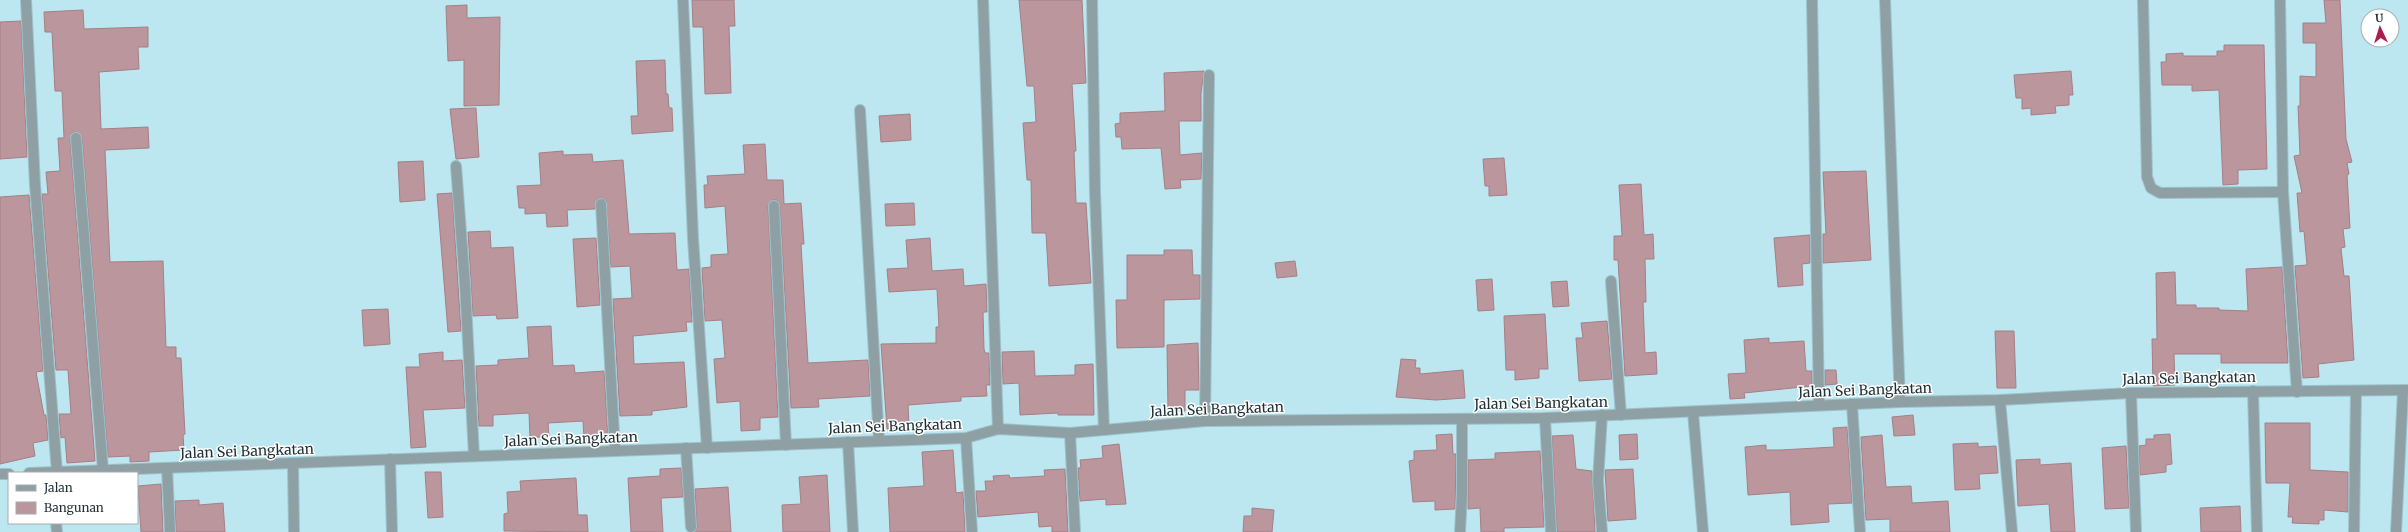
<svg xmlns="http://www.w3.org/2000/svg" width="2408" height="532" font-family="Merriweather,serif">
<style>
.building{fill:#bc969d;stroke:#a47f86}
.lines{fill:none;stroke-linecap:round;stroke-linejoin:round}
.minor-casing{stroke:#9dc2cb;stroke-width:12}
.minor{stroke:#8ea0a4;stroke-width:10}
.labels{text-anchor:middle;stroke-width:3;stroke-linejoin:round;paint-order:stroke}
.street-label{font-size:14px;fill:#1f3034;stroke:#fff}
</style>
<rect width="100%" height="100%" fill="#bce7f1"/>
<g class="building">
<polygon points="692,0 734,0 735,26 729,26 731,93 705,94 703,27 693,27"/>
<polygon points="1019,0 1082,0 1086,83 1072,84 1076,151 1074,151 1076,203 1086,203 1091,283 1049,286 1046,233 1032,233 1031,180 1027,180 1023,123 1036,122 1034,86 1027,86"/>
<polygon points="2324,0 2340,0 2346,139 2352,162 2347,163 2349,174 2347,175 2350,228 2343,229 2345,247 2341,248 2344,276 2349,276 2354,360 2318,364 2319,377 2303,378 2295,266 2307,265 2304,231 2300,232 2297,193 2302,193 2294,156 2300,155 2298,106 2300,106 2300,76 2316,77 2316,43 2303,43 2303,23 2326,23"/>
<polygon points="467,5 467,18 500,17 499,105 464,106 464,60 448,61 446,6"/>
<polygon points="83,10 84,29 148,27 148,47 138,47 139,69 99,72 101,129 148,127 149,148 105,150 110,262 163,261 166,347 176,347 176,358 181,358 185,434 183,435 184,450 149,452 149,461 130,462 130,456 108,457 82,137 76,132 72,133 70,139 95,461 67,463 65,437 61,438 59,414 71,414 68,370 56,370 42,194 48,194 46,172 60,171 58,138 64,138 62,91 55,91 52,32 45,32 44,12"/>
<polygon points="21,21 27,157 0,159 0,22"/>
<polygon points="2224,45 2264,45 2267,169 2238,170 2238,184 2223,185 2219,90 2192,91 2192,85 2162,85 2161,62 2166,62 2166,54 2183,53 2183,56 2217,56 2217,51 2224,51"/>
<polygon points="665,60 666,94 668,94 669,108 672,108 673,131 632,134 631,116 638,116 636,61"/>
<polygon points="1204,71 1201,93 1201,121 1179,121 1180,155 1202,153 1201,179 1180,180 1181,188 1165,189 1161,148 1122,149 1121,137 1116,137 1115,124 1120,123 1120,113 1165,111 1164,73"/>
<polygon points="2071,71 2073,95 2069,95 2069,105 2055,106 2056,113 2031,115 2031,108 2022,109 2022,98 2016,98 2014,75"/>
<polygon points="476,108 479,157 456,159 450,109"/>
<polygon points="910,114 911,140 881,142 879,116"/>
<polygon points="765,144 767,180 783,180 784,204 801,203 804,244 801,244 808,363 868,360 870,396 818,399 819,407 791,408 780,206 777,200 773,200 768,206 778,417 760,418 760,430 741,431 740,401 717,403 714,359 725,358 722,320 705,321 702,268 711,267 711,255 728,254 725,206 705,208 704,185 708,185 707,176 745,174 743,145"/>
<polygon points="563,151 563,155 592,154 593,162 623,160 629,234 675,233 677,270 689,269 692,322 686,322 687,331 633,336 634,364 684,362 687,407 652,411 652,415 620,416 613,299 632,298 630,266 611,267 606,200 601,198 597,199 595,209 567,210 568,226 547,227 546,213 525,214 525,208 519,208 517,186 541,185 539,153"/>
<polygon points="1504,158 1507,195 1489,196 1489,186 1485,186 1483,159"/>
<polygon points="423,161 425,200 400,202 398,162"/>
<polygon points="1866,171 1871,260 1823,263 1823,234 1826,234 1823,172"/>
<polygon points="1641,184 1644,235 1653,234 1654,259 1645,259 1646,302 1643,302 1645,353 1656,352 1657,374 1625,376 1618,260 1614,260 1614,236 1622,236 1619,185"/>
<polygon points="452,193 461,331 448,332 437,194"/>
<polygon points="29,195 43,371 36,372 44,415 46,415 48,440 33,443 35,456 0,464 0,197"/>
<polygon points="914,203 915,225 886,226 885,204"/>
<polygon points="490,231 491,248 513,247 518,318 497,319 496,315 473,316 468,232"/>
<polygon points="1810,235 1810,263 1802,264 1803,285 1778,287 1774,238"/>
<polygon points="596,238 600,305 577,307 573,239"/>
<polygon points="930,238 932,271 963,269 964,286 986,284 987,312 983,312 984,349 985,353 989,353 990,385 986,385 987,396 961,397 961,401 908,405 909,427 887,429 881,344 936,343 936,327 939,327 937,289 889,292 887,269 908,268 906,240"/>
<polygon points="1164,250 1192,250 1193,275 1200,275 1200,299 1164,300 1164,347 1117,348 1116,300 1127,300 1127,255 1164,255"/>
<polygon points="1295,261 1297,276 1277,278 1275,263"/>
<polygon points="2282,267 2288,363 2221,363 2221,354 2174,354 2175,385 2153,386 2152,339 2157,339 2156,273 2175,272 2176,305 2196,305 2196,308 2219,308 2219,310 2248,311 2246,269"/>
<polygon points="1492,279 1494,310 1478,311 1476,280"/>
<polygon points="1567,281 1569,306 1553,307 1551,282"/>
<polygon points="388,309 390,344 364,346 362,310"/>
<polygon points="1545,314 1548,369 1539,369 1539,378 1515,380 1515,370 1506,370 1504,316"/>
<polygon points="1607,321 1612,379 1579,381 1576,338 1583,338 1581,323"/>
<polygon points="551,326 553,366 574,365 575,373 604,371 608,437 584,439 583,421 548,423 549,436 530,438 529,413 493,415 493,426 479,426 476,366 498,365 498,360 529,358 527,327"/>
<polygon points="1995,331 2014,331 2016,388 1997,388"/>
<polygon points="1769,338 1769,343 1804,341 1806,371 1812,371 1812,386 1744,393 1745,398 1730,399 1728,374 1746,373 1744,340"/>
<polygon points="1198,343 1199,390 1185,390 1185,411 1168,411 1167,345"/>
<polygon points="1034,351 1035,376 1075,375 1075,365 1093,364 1094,415 1058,415 1058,413 1020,415 1019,383 1003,384 1002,352"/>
<polygon points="443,352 443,361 462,360 465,408 423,410 426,447 411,448 406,367 420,367 419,354"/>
<polygon points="1401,359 1416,360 1415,368 1420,368 1420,374 1463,370 1465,398 1436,400 1396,397"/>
<polygon points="1825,370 1836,370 1837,384 1825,385"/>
<polygon points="1913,415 1915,435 1894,436 1892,417"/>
<polygon points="2265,423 2310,423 2310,470 2348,472 2348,512 2324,510 2324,520 2319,520 2319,524 2292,523 2293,517 2288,517 2290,483 2266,483"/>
<polygon points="1847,427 1852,503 1828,504 1829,522 1791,525 1790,492 1748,495 1745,447 1766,445 1766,450 1781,450 1834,447 1833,428"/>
<polygon points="1452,434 1453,454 1456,454 1455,509 1435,510 1435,501 1413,502 1409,461 1414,460 1414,451 1437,450 1436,435"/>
<polygon points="1637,434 1638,459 1620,460 1619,435"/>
<polygon points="2170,434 2172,464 2166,465 2166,472 2140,475 2139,446 2146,445 2146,439 2154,439 2154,435"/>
<polygon points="1573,435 1576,469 1592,471 1595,532 1557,532 1552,436"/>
<polygon points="1882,435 1886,487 1911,486 1912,503 1948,501 1950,532 1890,532 1890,519 1866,520 1861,437"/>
<polygon points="1978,443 1978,447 1996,446 1998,473 1979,474 1980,489 1955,490 1953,444"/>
<polygon points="1119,444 1126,504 1106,505 1106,499 1080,501 1078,468 1081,468 1080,460 1103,458 1102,446"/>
<polygon points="2126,446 2129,508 2105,509 2102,448"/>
<polygon points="953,450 956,493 963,492 965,532 890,532 888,488 924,486 922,452"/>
<polygon points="1540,451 1544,527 1504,528 1504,532 1481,532 1480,508 1468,509 1468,460 1495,459 1495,453"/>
<polygon points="2040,459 2040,465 2071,463 2075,532 2051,532 2049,504 2018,506 2016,460"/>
<polygon points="681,468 683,497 661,498 663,532 631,532 628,478 660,476 660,469"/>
<polygon points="1065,469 1068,532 1052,532 1052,526 1039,527 1038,512 978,517 976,491 986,491 985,481 994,481 993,476 1009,475 1010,478 1045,476 1044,470"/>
<polygon points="1633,469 1636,519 1608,521 1605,470"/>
<polygon points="425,472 441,472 443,517 428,518"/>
<polygon points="827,475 830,532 783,532 782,505 801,504 799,477"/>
<polygon points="576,478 578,515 587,515 588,532 504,531 504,514 508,513 507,492 521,491 520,481"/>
<polygon points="161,484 163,532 141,532 138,486"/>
<polygon points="728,487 731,532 695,532 697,527 695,489"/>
<polygon points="199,500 199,505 223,503 225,532 176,532 175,501"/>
<polygon points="2240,506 2241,532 2201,532 2200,508"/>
<polygon points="1252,508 1274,510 1272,532 1243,532 1244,516 1252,516"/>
</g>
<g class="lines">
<defs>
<g id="minor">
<polyline points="26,0 35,185 57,473"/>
<polyline points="683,0 693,238 707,448"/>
<polyline points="983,0 998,429"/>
<polyline points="1092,0 1095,192 1104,430"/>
<polyline points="1812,0 1819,405"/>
<polyline points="1885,0 1900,402"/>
<polyline points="2143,0 2147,177 2151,188 2160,193 2283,192"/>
<polyline points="2280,0 2283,192 2297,392"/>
<polyline points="860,110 879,441"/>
<polyline points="76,138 103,470"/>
<polyline points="456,166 465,285 474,456"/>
<polyline points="601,204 615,451"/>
<polyline points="774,206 786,445"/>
<polyline points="1611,281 1621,415"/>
<polyline points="2253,391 2257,532"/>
<polyline points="2131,393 2136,532"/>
<polyline points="2000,400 2012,532"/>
<polyline points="1852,404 1860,532"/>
<polyline points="1693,412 1703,532"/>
<polyline points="1602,415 1598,481 1602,532"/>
<polyline points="1545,418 1551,532"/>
<polyline points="1205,421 1209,75"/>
<polyline points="1070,433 1075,532"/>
<polyline points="966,438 972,532"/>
<polyline points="848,442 853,532"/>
<polyline points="686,448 691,527"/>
<polyline points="390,459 392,532"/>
<polyline points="293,463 294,532"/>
<polyline points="167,468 170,532"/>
<polyline points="29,473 966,438 998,429 1070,433 1205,421 1545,418 1900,402 2000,400 2131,393 2408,390"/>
<polyline points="0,474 9,474"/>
<polyline points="56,523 57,532"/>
<polyline points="1460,532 1462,494 1462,419"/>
<polyline points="2354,532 2356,391"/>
<polyline points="2396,532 2403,391"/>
</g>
</defs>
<use href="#minor" class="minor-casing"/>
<use href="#minor" class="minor"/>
</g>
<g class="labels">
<g class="street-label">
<text transform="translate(2189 378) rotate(-1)" y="5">Jalan Sei Bangkatan</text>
<text transform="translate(1865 390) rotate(-2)" y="5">Jalan Sei Bangkatan</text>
<text transform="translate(1541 403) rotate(-1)" y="5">Jalan Sei Bangkatan</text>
<text transform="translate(1217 409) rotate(-2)" y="5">Jalan Sei Bangkatan</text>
<text transform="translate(895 426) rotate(-2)" y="5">Jalan Sei Bangkatan</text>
<text transform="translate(571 439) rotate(-2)" y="5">Jalan Sei Bangkatan</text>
<text transform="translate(247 451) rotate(-2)" y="5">Jalan Sei Bangkatan</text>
</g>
</g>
<rect x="8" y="472" width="130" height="52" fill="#ffffff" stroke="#a5acae"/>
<rect x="16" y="485" width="20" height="6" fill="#8ea0a4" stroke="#a5acae"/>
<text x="44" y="492" font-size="12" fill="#1f3034">Jalan</text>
<rect x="16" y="502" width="20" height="12" fill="#bc969d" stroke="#a5acae"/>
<text x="44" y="512" font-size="12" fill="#1f3034">Bangunan</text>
<g transform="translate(2380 28) rotate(356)"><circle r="19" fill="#ffffff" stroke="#a5acae"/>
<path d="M0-3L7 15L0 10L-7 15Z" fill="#ad1b4f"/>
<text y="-6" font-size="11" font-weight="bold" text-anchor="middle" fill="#1f3034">U</text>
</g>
</svg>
